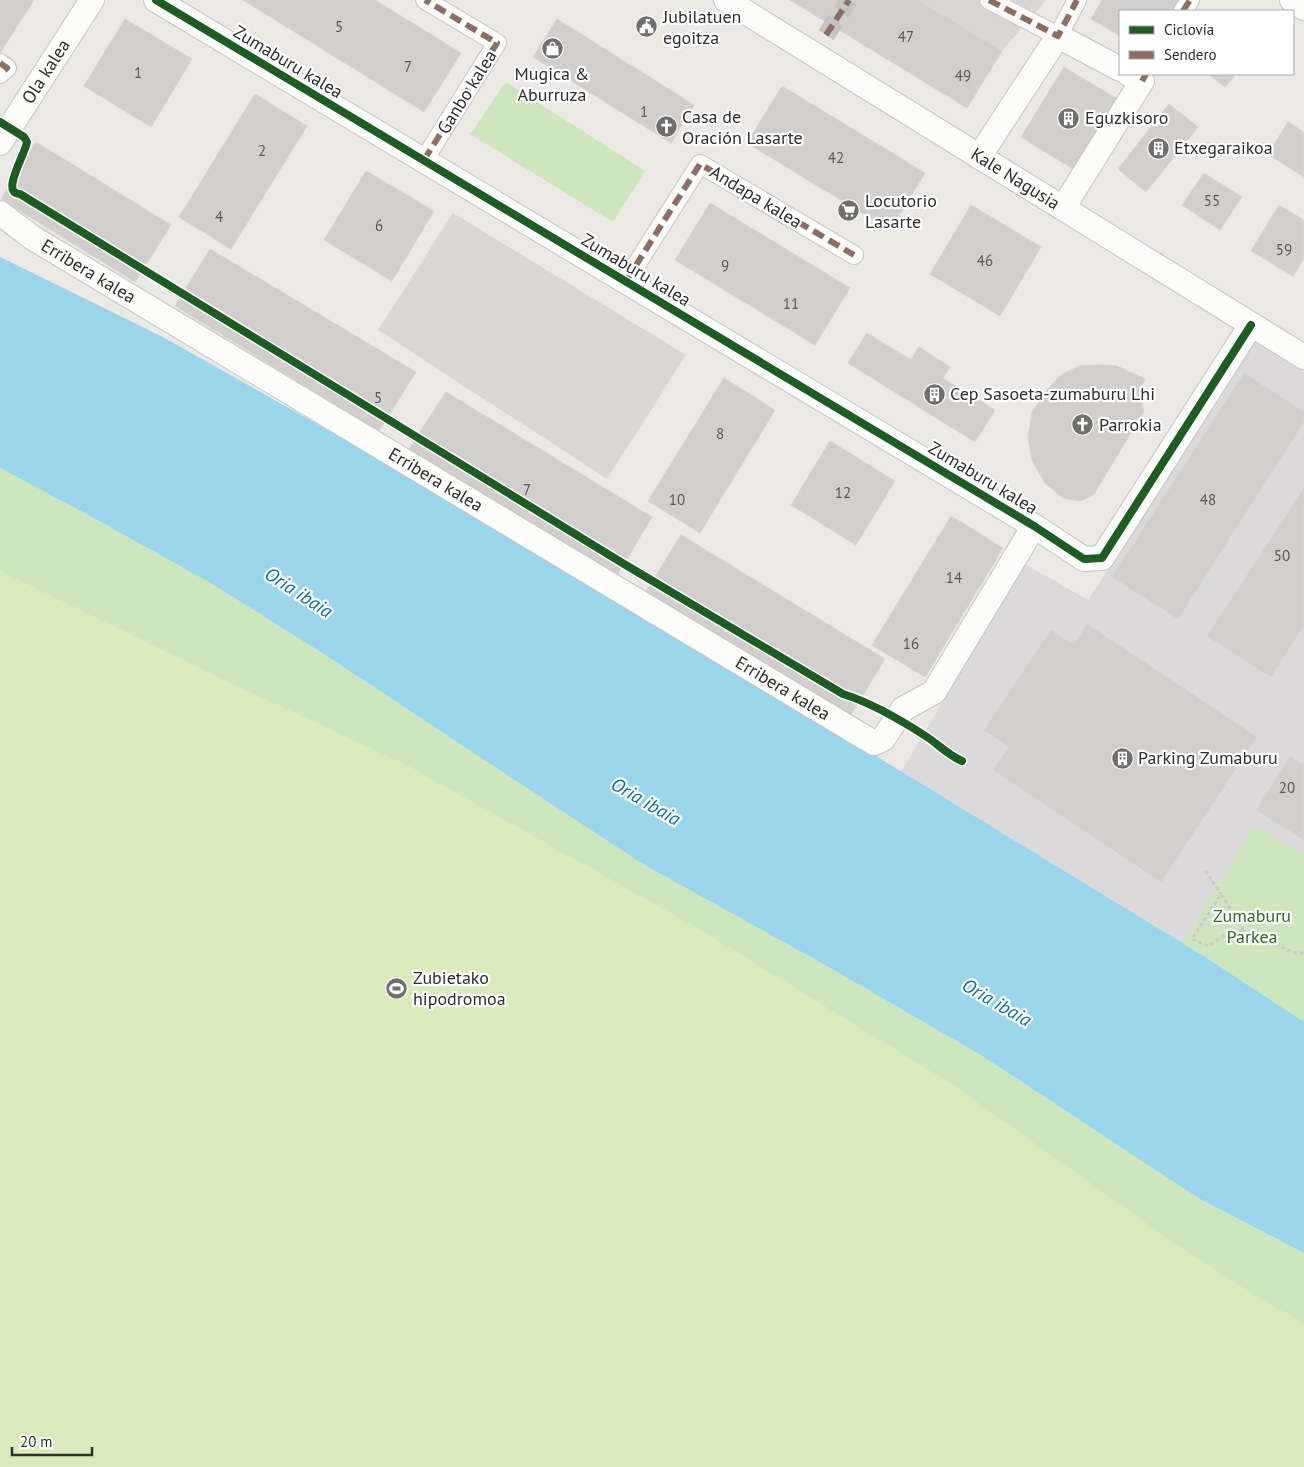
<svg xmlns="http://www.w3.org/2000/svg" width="1304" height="1467" font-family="'PT Sans',sans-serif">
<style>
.industrial{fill:#dcd9db}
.green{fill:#cee6be}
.pitch{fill:#d9eabb}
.plaza{fill:#dad6d2}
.water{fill:#99d6ec}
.building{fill:#d1cecb;stroke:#d7d4d0}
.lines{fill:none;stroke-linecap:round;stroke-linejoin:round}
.pedestrian-tunnel{stroke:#c6c3c0;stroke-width:18;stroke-dasharray:18 9;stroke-linecap:butt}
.pedestrian-casing{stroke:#c5c4c5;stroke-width:20}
.minor-casing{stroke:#c5c4c5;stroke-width:26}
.path{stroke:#c9c9c8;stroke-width:3;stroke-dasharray:4 2.5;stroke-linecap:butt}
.pedestrian{stroke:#fcfcfb;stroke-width:18}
.minor{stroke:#fcfcfb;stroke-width:24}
.quiet{stroke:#8d6e63;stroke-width:6;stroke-dasharray:12 6;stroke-linecap:butt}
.cycleway-casing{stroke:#fff;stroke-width:11}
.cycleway{stroke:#1b5e20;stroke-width:8}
.labels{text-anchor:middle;stroke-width:4.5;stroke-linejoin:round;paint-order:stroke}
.number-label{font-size:15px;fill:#585857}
.poi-label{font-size:18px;fill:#2e2e2e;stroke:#fff;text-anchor:start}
.street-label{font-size:18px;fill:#2e2e2e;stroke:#fff}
.park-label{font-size:18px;fill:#2c6e1b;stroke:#fff}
.water-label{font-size:19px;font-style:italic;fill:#0d6fa3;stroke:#fff}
</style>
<rect width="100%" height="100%" fill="#ece8e4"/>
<polygon class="industrial" points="1256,341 1304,372 1304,855 1255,825 1182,943 901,772 1025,564 1088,600"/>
<g class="green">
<polygon points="506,82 645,171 613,222 470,134"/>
<polygon points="0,468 90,516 214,585 319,651 641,863 825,965 979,1054 1200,1199 1304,1253 1304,1323 1268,1304 1168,1239 951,1084 695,927 404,764 202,670 0,571"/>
<polygon points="1255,825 1304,855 1304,1022 1182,943"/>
</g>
<polygon class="pitch" points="0,571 202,670 404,764 695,927 951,1084 1168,1239 1268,1304 1304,1323 1304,1467 0,1467"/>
<g class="plaza">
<polygon points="918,0 1046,0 1002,51"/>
<polygon points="453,213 686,355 607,479 378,330"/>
</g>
<polygon class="water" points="0,257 161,336 457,503 809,715 1202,955 1304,1022 1304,1253 1200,1199 979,1054 825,965 641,863 319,651 214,585 90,516 0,468"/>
<g class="building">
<polygon points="0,0 34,0 0,53"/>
<polygon points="243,0 375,0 461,53 424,112"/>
<polygon points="790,0 918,0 1002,51 967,108"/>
<polygon points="1102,0 1179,0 1173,11 1120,11 1120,36 1091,19"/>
<polygon points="125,19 192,59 151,127 84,86"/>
<polygon points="557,19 694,105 671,143 533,57"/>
<polygon points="1064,67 1117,99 1073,169 1021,137"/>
<polygon points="1208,74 1236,74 1225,87"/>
<polygon points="782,86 925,173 890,230 747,143"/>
<polygon points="255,94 307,126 231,249 179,217"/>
<polygon points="1169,104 1198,127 1146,192 1118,169"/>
<polygon points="1288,122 1304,132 1304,177 1268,154"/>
<polygon points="36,142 171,225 135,282 1,199"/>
<polygon points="366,171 434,211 392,281 324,240"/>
<polygon points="1204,173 1242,197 1220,230 1182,205"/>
<polygon points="710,203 850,288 815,345 675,260"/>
<polygon points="971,205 1041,247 1000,316 930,274"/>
<polygon points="1279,205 1304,220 1304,258 1293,276 1251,251"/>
<polygon points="210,249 416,372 379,431 175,306"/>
<polygon points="867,333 911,360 919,347 950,367 943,378 995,410 975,442 848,363"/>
<polygon points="1097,365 1117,366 1145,379 1138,391 1144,411 1094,494 1081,501 1063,498 1045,483 1032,460 1028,437 1032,413 1043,394 1061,375 1079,366"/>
<polygon points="1244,373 1304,412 1304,422 1178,619 1112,577"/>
<polygon points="724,378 775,410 700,533 648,501"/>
<polygon points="446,392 652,517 616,577 409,449"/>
<polygon points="830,441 895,481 856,545 791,505"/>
<polygon points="1304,488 1304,625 1271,677 1207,636"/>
<polygon points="951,516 1003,548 925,677 872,645"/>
<polygon points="681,535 885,659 849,718 645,593"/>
<polygon points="1087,624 1257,737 1161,882 993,770 1009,747 984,730 1051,630 1074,645"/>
<polygon points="1290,756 1304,765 1304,840 1256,810"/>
</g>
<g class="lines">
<polyline class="pedestrian-tunnel" points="826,35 849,0"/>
<defs>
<g id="pedestrian">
<polyline points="989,0 1058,36 1077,0"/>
<polyline points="1183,11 1190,0"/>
<polyline points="0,63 7,68 0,74"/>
<polyline points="424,160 497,43 425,0"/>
<polyline points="626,281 700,164 854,255"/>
</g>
<g id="minor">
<polyline points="156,0 1034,526 1084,559 1102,558 1251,325"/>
<path id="s1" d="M726,0l578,357"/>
<polyline points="1292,0 1304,8"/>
<path id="s2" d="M0,143l92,-143"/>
<polyline points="979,157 1058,36 1120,69"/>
<polyline points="1063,208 1142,81 1129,74"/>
<path id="s3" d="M0,213l33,25 841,505 9,-4 20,-30 31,-17 100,-166"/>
</g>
</defs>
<use href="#pedestrian" class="pedestrian-casing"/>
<use href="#minor" class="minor-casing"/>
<g class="path">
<polyline points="1205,871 1221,894"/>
<polyline points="1244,931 1221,894 1192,939 1208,946 1227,934 1244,931 1295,953 1304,953"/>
</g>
<use href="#pedestrian" class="pedestrian"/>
<use href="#minor" class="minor"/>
<g class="quiet">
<polyline points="989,0 1058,36 1077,0"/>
<polyline points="1183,11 1190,0"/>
<polyline points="826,35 849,0"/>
<polyline points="0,63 7,68 0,74"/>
<polyline points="1142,81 1146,74"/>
<polyline points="424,160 497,43 425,0"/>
<polyline points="626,281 700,164 854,255"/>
</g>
<defs>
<g id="cycleway">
<polyline points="156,0 1034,526 1084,559 1102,558 1251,325"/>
<path d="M0,122l24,15 3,5c-2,13 -27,52 -7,52l604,370 219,130c29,9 58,26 84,43 12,8 21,18 35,24"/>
</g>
</defs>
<use href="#cycleway" class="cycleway-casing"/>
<use href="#cycleway" class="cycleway"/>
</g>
<defs>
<symbol id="civic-disc" viewBox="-11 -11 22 22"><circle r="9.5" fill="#706f6e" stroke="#fff"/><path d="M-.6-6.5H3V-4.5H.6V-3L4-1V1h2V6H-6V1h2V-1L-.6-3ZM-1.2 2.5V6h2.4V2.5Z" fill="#fff"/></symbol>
<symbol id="shop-disc" viewBox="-11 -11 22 22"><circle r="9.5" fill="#706f6e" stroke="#fff"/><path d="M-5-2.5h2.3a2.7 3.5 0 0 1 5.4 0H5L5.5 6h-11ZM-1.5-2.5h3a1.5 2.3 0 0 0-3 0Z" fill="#fff"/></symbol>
<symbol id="building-disc" viewBox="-11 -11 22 22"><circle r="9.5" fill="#706f6e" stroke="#fff"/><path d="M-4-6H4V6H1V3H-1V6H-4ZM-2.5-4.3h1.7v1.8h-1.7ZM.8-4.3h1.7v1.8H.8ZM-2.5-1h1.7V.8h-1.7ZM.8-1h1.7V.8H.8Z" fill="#fff"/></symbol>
<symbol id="church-disc" viewBox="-11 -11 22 22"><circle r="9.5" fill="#706f6e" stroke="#fff"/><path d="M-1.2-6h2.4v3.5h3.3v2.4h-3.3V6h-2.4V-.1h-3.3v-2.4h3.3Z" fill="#fff"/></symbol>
<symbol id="supermarket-disc" viewBox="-11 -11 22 22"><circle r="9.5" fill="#706f6e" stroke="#fff"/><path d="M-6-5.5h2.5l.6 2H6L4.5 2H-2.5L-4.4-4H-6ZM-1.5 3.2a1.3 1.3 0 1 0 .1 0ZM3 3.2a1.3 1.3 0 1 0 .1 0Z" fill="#fff"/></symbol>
<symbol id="stadium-disc" viewBox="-11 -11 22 22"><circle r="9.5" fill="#706f6e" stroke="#fff"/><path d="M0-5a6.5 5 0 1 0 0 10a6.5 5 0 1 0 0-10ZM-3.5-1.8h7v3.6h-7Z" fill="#fff"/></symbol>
</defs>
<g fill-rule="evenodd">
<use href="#civic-disc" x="634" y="14" width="25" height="25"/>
<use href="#shop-disc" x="540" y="36" width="25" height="25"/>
<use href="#building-disc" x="1056" y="106" width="25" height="25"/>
<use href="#church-disc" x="654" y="114" width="25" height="25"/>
<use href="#building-disc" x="1146" y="136" width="25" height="25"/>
<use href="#supermarket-disc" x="836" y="198" width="25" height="25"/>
<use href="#building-disc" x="922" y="382" width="25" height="25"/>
<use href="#church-disc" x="1070" y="412" width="25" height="25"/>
<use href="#building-disc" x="1110" y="746" width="25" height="25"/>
<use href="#stadium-disc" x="384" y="976" width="25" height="25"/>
</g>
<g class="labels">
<g class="number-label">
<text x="339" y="32">5</text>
<text x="906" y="42">47</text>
<text x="408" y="72">7</text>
<text x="138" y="78">1</text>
<text x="963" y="81">49</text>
<text x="644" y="117">1</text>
<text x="262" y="156">2</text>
<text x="836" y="163">42</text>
<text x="1212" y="206">55</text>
<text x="219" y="222">4</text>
<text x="379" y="231">6</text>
<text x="1284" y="255">59</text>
<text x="985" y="266">46</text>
<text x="725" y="271">9</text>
<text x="791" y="309">11</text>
<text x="378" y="403">5</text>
<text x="720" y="439">8</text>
<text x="527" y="495">7</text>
<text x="843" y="498">12</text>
<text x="677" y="505">10</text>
<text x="1208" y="505">48</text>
<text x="1282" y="561">50</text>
<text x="954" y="583">14</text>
<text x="911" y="649">16</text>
<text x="1287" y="793">20</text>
</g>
<g class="poi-label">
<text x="663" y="23">Jubilatuen<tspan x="663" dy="21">egoitza</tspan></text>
<text x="552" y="80" text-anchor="middle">Mugica &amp;<tspan x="552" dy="21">Aburruza</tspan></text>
<text x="682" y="123">Casa de<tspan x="682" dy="21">Oración Lasarte</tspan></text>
<text x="1085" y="124">Eguzkisoro</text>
<text x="1174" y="154">Etxegaraikoa</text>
<text x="865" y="207">Locutorio<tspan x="865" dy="21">Lasarte</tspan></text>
<text x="950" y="400">Cep Sasoeta-zumaburu Lhi</text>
<text x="1099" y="431">Parrokia</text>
<text x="1138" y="764">Parking Zumaburu</text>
<text x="413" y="984">Zubietako<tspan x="413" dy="21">hipodromoa</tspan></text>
</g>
<g class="street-label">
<text transform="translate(288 62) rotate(31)" y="6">Zumaburu kalea</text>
<text dy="6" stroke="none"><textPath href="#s2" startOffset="85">Ola kalea</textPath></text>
<text transform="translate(467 92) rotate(-58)" y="6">Ganbo kalea</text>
<text dy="6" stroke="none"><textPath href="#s1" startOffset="340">Kale Nagusia</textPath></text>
<text transform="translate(756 197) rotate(31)" y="6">Andapa kalea</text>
<text transform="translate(636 270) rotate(31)" y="6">Zumaburu kalea</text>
<text dy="6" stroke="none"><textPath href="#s3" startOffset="106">Erribera kalea</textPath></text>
<text transform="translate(983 478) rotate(31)" y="6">Zumaburu kalea</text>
<text dy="6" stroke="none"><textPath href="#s3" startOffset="511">Erribera kalea</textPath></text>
<text dy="6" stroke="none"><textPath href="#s3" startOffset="916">Erribera kalea</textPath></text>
</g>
<g class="park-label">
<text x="1252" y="922">Zumaburu<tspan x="1252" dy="21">Parkea</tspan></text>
</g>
<g class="water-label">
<text transform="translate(299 592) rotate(33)" y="7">Oria ibaia</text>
<text transform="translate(646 801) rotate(30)" y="7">Oria ibaia</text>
<text transform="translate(997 1002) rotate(30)" y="7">Oria ibaia</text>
</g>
</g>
<rect x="1119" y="10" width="175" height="65" fill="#ffffff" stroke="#ababab"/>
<rect x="1129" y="26" width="25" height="8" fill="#1b5e20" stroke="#ababab"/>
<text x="1164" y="35" font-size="15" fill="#2e2e2e">Ciclovía</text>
<rect x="1129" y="51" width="25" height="8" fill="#8d6e63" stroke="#ababab"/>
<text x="1164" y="60" font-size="15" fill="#2e2e2e">Sendero</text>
<path d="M12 1447v8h80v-8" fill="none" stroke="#2e2e2e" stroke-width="2.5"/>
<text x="20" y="1447" font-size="15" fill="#2e2e2e" stroke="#ffffff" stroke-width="4" paint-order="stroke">20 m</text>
</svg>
